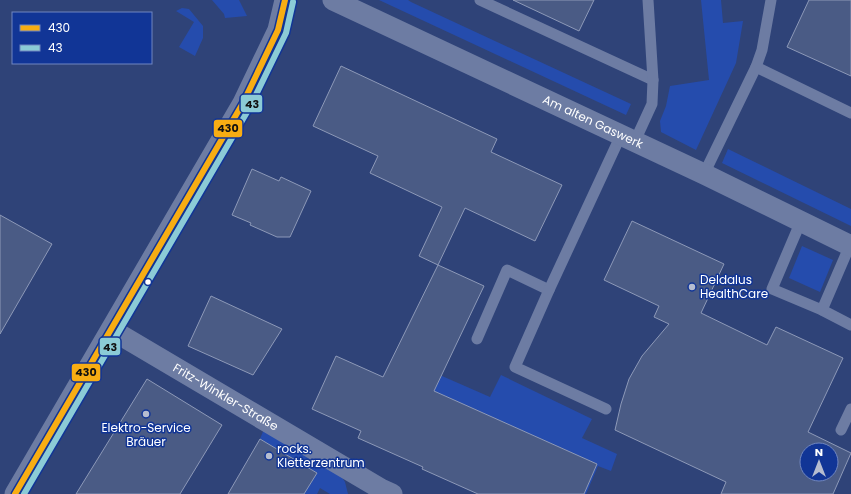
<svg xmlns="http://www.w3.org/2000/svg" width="851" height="494" font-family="Poppins,sans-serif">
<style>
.green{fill:#254cad}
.building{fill:#4a5b85;stroke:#8d99b8;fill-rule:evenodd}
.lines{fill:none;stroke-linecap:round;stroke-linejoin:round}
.service{stroke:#6d7ca3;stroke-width:11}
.minor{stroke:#6d7ca3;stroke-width:21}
.bus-1-casing{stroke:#113596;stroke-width:9}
.bus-2-casing{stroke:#113596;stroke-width:9}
.bus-1{stroke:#f8ad13;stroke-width:6}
.bus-2{stroke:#8bcbd6;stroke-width:6}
.bus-dot{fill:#fff;stroke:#113596;stroke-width:1.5}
.poi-dot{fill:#b6bdd0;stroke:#113596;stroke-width:1.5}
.labels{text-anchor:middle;stroke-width:3;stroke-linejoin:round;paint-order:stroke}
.street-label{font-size:12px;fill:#fff;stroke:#113596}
.poi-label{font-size:12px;fill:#fff;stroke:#113596;text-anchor:start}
.line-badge{stroke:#113596;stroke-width:1.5}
.pale-badge-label{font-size:11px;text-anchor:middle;font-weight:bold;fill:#111}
</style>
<rect width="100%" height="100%" fill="#2f4378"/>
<g class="green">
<polygon points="212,0 239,0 247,16 225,18 224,14"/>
<polygon points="379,0 408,0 411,2 631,104 626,115"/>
<polygon points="701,0 721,0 723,23 743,21 736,63 696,150 661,132 660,121 666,106 670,86 709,80"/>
<polygon points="182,8 189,9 203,26 203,38 195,56 179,47 194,22 176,11"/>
<polygon points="728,149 851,209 851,226 722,163"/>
<polygon points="802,246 833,260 820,292 789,278"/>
<polygon points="394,355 490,397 501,375 592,419 582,438 617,454 611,471 598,466 586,494 584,494 597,464 386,371"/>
<polygon points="264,429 338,471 345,482 348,494 330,494 320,488 317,494 304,494 317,473 260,439"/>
</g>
<g class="building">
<polygon points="513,0 594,0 579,31"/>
<polygon points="809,0 851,0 851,76 787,47"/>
<polygon points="341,66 497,139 491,152 562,185 535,241 465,208 438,265 419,256 442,207 370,173 378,156 313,126"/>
<polygon points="252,169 279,181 281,177 311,191 290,237 277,237 250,225 251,223 232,215"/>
<polygon points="0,215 52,244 0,334"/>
<path d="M632,221l92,43 -23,49 66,32 9,-18 67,31 -35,74 43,21 -18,41h-112l5,-12 -111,-52 6,-26 8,-25 13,-23 27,-32 -15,-7 5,-11 -55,-26zM807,450h24v24h-24z"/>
<polygon points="438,265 484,286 434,391 597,464 584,494 478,494 422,469 423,467 358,438 361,431 312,409 336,356 383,377"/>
<polygon points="211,296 282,329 253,375 188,346"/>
<polygon points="147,379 222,425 180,494 76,494"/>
<polygon points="260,439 317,473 304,494 228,494"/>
</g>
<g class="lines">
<g class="service">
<polyline points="480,0 653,80"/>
<polyline points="756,67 851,113"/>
<polyline points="635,141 652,104 653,80 648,0"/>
<polyline points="704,174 756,67 762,50 771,0"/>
<polyline points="801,221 772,289 822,310 851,325"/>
<polyline points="822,310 850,245"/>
<polyline points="477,339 507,270 549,290"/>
<polyline points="606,409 515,367 549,290 621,135"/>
<polyline points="841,430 851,409"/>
</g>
<g class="minor">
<path id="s1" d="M333,0l371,174 147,72"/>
<path id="s2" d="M112,330l269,159 11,5"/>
<polyline points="15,494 243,103 278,30 285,0"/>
</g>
<defs>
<polyline id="bus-1" points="15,494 243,103 278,30 285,0"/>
<polyline id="bus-2" points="24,494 250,107 286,33 293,2"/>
</defs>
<use href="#bus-1" class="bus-1-casing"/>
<use href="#bus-2" class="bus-2-casing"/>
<use href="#bus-1" class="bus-1"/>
<use href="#bus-2" class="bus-2"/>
</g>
<circle class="bus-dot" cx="148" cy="282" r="3.5"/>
<g class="poi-dot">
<circle cx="692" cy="287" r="4"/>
<circle cx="146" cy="414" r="4"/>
<circle cx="269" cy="456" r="4"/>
</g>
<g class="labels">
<g class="street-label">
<text dy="4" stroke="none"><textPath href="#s1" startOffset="287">Am alten Gaswerk</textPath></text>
<text dy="4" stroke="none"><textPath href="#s2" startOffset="132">Fritz-Winkler-Straße</textPath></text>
</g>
<g class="poi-label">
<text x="700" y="284">Deldalus<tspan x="700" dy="14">HealthCare</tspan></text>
<text x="146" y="432" text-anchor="middle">Elektro-Service<tspan x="146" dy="14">Bräuer</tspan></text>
<text x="277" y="453">rocks.<tspan x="277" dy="14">Kletterzentrum</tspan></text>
</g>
</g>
<g class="line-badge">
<rect x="240" y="94" width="23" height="19" rx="4" fill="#8bcbd6"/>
<rect x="213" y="119" width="30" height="19" rx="4" fill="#f8ad13"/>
<rect x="99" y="337" width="22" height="19" rx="4" fill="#8bcbd6"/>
<rect x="71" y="363" width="30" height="19" rx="4" fill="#f8ad13"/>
</g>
<g class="pale-badge-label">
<text x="252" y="108">43</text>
<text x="228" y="132">430</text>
<text x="110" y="351">43</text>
<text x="86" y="376">430</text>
</g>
<rect x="12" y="12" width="140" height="52" fill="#113596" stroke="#7086c0"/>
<rect x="20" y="25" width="20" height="6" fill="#f8ad13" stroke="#7086c0"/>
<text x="48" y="32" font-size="12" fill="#ffffff">430</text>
<rect x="20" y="45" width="20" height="6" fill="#8bcbd6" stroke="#7086c0"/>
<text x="48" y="52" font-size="12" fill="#ffffff">43</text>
<g transform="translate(819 462)"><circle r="19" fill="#113596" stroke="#7086c0"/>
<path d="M0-3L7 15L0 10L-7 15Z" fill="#b6bdd0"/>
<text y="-6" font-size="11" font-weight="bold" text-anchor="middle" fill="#ffffff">N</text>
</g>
</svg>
